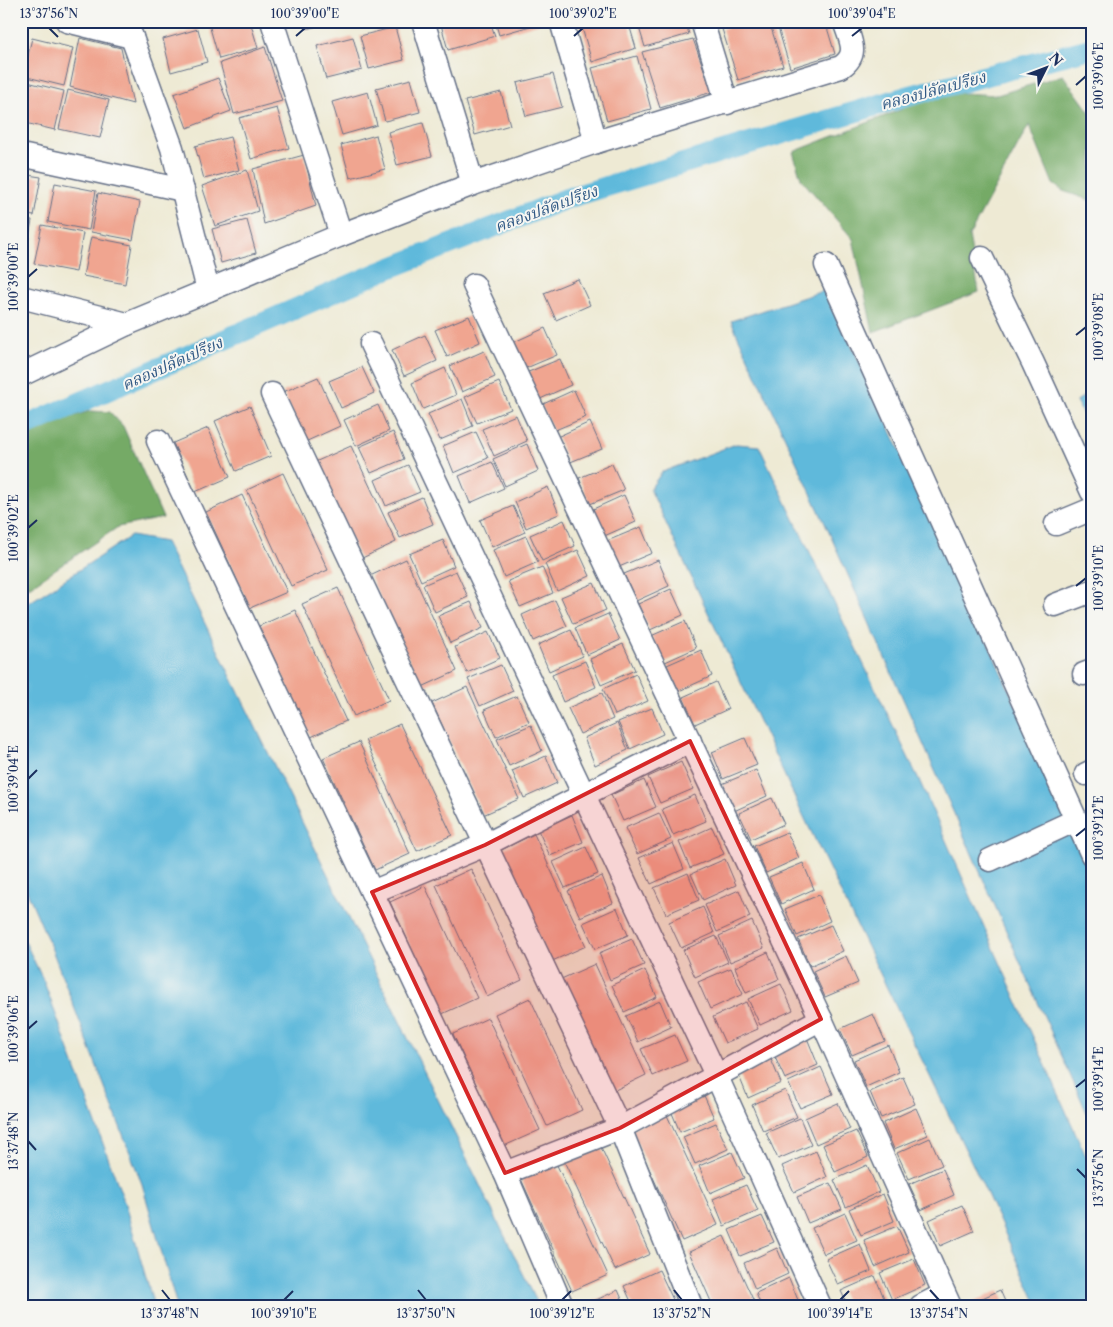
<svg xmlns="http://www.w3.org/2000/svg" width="1113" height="1327" font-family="'Libre Caslon Text','Noto Serif Thai',serif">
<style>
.forest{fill:#74aa66;stroke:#486c62}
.water{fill:#5eb9db;stroke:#3c749c}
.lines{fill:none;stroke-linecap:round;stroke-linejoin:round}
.canal{stroke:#5eb9db;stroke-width:21}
.building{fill:#f0a590}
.minor-casing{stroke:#657087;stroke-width:25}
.minor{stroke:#fff;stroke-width:22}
.marked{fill:#d62828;fill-opacity:0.2;stroke:#d62828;stroke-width:4;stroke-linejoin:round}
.ticks{fill:none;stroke:#1b2f5e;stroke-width:2}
.labels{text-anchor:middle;stroke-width:4;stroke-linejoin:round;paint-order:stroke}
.water-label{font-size:16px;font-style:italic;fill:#2f5884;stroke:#f6f6f2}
.neatline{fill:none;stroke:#1b2f5e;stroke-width:2}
.ticks-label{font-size:12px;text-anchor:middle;fill:#1b2f5e}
</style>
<rect width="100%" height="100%" fill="#f6f6f2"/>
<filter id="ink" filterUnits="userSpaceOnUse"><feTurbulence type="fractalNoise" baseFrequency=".02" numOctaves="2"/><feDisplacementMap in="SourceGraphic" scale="10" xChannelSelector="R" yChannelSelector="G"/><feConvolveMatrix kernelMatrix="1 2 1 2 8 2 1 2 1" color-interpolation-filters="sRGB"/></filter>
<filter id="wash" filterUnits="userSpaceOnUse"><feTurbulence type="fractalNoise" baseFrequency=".0096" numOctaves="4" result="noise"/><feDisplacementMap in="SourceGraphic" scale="20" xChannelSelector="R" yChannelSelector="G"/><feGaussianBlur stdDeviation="1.12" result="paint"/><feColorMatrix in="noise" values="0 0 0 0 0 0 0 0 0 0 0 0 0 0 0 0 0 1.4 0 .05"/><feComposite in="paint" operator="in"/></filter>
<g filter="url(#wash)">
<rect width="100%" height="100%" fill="#eeead4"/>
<g class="forest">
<polygon points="1063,75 1092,115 1092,201 1063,191 1053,184 1029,125 969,236 979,292 873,332 853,239 801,179 793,152 900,110 927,91 997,95"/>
<polygon points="90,411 110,412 123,426 163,518 118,527 29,587 21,578 21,439 41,426"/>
</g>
<g class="water">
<polygon points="826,290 967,596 1092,876 1092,1124 828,530 731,321"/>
<polygon points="1092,392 1092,431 1076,401"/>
<polygon points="736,444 759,446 920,782 1092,1170 1092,1306 1038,1306 988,1196 805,819 650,489 662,472"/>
<polygon points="131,536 165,542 539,1306 177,1306 142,1184 53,952 21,877 21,608"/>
<polygon points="21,933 44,982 124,1201 154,1306 21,1306"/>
</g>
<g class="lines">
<polyline class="canal" points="21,428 380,272 568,198 905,97 1092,48"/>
</g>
<g id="blocks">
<g class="building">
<polygon points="208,21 250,21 258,48 219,59"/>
<polygon points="303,21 333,21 333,22 306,29"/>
<polygon points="440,21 490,21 495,36 448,50"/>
<polygon points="495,21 544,21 544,22 499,35"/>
<polygon points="580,21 628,21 636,48 592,62"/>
<polygon points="637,21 685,21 689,34 645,47"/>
<polygon points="748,21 769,21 783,66 738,80 722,29"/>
<polygon points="776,21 825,21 835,54 790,68"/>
<polygon points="395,27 404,60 369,69 360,36"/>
<polygon points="198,29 207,62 171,72 163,39"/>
<polygon points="353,37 362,70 326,79 317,46"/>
<polygon points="32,38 73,48 64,86 23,76"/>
<polygon points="80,38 121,48 133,104 70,87"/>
<polygon points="693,39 712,92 660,108 642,52"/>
<polygon points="265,47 282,101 234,114 220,63"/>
<polygon points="637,56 651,109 607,121 592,68"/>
<polygon points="553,74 562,107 526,116 517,83"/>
<polygon points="218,78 231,111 187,128 174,94"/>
<polygon points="411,79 420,112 385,121 376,88"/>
<polygon points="23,81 64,91 55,130 21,122"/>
<polygon points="68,90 109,100 100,138 59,129"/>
<polygon points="368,92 377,125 342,135 332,102"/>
<polygon points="501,92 510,125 475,135 465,101"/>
<polygon points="277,108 289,148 251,159 239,118"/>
<polygon points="423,123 432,156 397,165 388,132"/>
<polygon points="376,135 385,169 350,178 341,145"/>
<polygon points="230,137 239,170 204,179 195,146"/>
<polygon points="304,155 316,206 264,224 253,169"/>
<polygon points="247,170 258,211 215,226 202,186"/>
<polygon points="21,174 41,177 34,216 21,214"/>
<polygon points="55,183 96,191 89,230 48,222"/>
<polygon points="98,193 140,202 133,240 91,232"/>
<polygon points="21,218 32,220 25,259 21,258"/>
<polygon points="247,220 256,253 221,263 212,229"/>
<polygon points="42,225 83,233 76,272 34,264"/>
<polygon points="91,237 132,245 125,284 83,276"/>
<polygon points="578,279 590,305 556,320 544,293"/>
<polygon points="469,316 480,342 447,357 435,330"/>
<polygon points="545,328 557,355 524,369 512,343"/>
<polygon points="425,335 437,361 404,376 392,350"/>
<polygon points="484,351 495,377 462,392 450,366"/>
<polygon points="560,359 571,385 538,400 526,373"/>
<polygon points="362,367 374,393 341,408 329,381"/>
<polygon points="445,368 456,395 423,409 412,383"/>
<polygon points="318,377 340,426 305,442 283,392"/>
<polygon points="499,382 511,409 477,423 465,397"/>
<polygon points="574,390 586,417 553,431 541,405"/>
<polygon points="462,399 473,426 440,440 428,414"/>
<polygon points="378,405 389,431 356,446 344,420"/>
<polygon points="250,406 271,456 236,471 215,421"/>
<polygon points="516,415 527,441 494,456 482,429"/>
<polygon points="590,422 602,449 568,463 557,437"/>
<polygon points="208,428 230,477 195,492 173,443"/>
<polygon points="393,432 404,459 371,473 359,447"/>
<polygon points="476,432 488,458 454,473 443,446"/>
<polygon points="527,444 538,471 505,486 493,459"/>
<polygon points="351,446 396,542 360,559 315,462"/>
<polygon points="492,462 504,488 470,503 459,476"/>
<polygon points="612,464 624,490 590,504 579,478"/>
<polygon points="408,465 420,492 386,506 375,480"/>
<polygon points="283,473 328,570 291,586 247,490"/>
<polygon points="548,487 559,514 526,528 515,502"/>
<polygon points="242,495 287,592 250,608 206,512"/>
<polygon points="624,495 636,522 602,537 591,510"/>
<polygon points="422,497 433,524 400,538 388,512"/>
<polygon points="513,506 525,532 492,547 480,520"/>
<polygon points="564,520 575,546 542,561 530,535"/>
<polygon points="641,527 652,553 619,567 607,541"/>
<polygon points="526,536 538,562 504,577 493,550"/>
<polygon points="443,540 454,566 421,581 409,554"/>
<polygon points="578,550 590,576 557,591 545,564"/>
<polygon points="406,559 457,671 422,687 370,576"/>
<polygon points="658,560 669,586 636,601 624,574"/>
<polygon points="542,567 553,593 520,607 508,581"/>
<polygon points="456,571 468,597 435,612 423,585"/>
<polygon points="594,583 606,610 573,624 561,597"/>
<polygon points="338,588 389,700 354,716 302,604"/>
<polygon points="671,589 683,615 650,630 638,604"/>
<polygon points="555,600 567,626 533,641 522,615"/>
<polygon points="471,602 483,628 450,643 438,616"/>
<polygon points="295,610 346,721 311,737 259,626"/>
<polygon points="608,614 620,640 587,655 575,628"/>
<polygon points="685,621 696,648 663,663 651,636"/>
<polygon points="571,630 583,656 549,671 538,645"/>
<polygon points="488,632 500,658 467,673 455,647"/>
<polygon points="623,644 635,670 601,685 590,659"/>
<polygon points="701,650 712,676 679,691 667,665"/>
<polygon points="585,661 596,687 563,702 552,675"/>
<polygon points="501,665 513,691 480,706 468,679"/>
<polygon points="636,674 648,701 615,715 603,689"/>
<polygon points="716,682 728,709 695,724 683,697"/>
<polygon points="467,687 519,799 483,815 432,703"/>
<polygon points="602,693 613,719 580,734 568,708"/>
<polygon points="517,696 529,722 496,737 484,710"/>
<polygon points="652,708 663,734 630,749 618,722"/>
<polygon points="617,723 628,750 595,765 584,738"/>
<polygon points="400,724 452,835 417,851 365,740"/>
<polygon points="531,725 542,751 509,766 497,739"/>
<polygon points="745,738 757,765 723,779 712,752"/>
<polygon points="359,742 410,854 375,870 323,758"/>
<polygon points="546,756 557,783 524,798 512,771"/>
<polygon points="681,762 693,789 660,803 648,777"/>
<polygon points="756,770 767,796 734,811 722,784"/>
<polygon points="644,780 656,807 623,821 611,795"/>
<polygon points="695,795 706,821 673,835 662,809"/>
<polygon points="772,798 784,824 751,839 739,813"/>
<polygon points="659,813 671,839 637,854 625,828"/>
<polygon points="572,815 583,842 550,856 538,830"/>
<polygon points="712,827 724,854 690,868 679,842"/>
<polygon points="787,832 799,858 766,873 754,846"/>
<polygon points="534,834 586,946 550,962 499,851"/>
<polygon points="673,843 684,869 651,884 639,858"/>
<polygon points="586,847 598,874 565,888 553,862"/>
<polygon points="725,859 736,885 703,900 691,874"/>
<polygon points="803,863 814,889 781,904 769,877"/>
<polygon points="471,869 522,980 487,997 436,885"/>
<polygon points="688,873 699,900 666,914 654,888"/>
<polygon points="602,876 613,903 580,917 568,891"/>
<polygon points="425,886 477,998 442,1014 390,902"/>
<polygon points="739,890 750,917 717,932 705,905"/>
<polygon points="819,895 830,921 797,936 785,909"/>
<polygon points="703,907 714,933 681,948 669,922"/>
<polygon points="617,908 628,935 595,949 583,923"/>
<polygon points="752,921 764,948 730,962 719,936"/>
<polygon points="831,925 843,951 810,966 798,939"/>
<polygon points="716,936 728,962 695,977 683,950"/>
<polygon points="632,939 644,965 610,980 599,953"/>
<polygon points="768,952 779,979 746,993 735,967"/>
<polygon points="846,956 858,983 825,997 813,971"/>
<polygon points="595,964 646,1075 611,1092 559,980"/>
<polygon points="731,968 743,994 710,1009 698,982"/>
<polygon points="645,970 657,997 624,1012 612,985"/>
<polygon points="781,984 793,1010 760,1025 748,999"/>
<polygon points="530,998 582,1110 547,1126 495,1014"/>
<polygon points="660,1001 671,1027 638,1042 626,1016"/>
<polygon points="746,1002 758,1029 725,1043 713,1017"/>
<polygon points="873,1014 885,1041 852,1055 840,1029"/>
<polygon points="488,1018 540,1130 504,1146 453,1034"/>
<polygon points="675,1035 687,1061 653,1076 641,1049"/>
<polygon points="807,1038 818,1065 785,1079 773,1053"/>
<polygon points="888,1045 899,1072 866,1087 854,1060"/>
<polygon points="770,1057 781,1083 748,1098 737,1071"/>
<polygon points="821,1067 833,1094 800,1108 788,1082"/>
<polygon points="903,1077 915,1104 881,1118 870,1092"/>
<polygon points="785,1090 797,1117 763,1131 752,1105"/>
<polygon points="702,1091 714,1118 680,1132 669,1106"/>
<polygon points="838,1103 850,1129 816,1144 805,1118"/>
<polygon points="916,1108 928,1135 894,1149 883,1123"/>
<polygon points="666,1113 718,1225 682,1241 631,1129"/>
<polygon points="800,1118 811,1145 778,1159 766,1133"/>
<polygon points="716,1123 728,1149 695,1164 683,1137"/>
<polygon points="856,1131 868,1157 835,1172 823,1145"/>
<polygon points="930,1138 942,1165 909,1179 897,1153"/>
<polygon points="599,1143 650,1254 615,1270 563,1159"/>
<polygon points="816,1151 827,1177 794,1192 782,1166"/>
<polygon points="732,1152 744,1178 710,1193 699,1166"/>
<polygon points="556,1163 608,1275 572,1291 521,1179"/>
<polygon points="867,1165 879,1192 846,1207 834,1180"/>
<polygon points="943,1169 954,1195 921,1210 909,1184"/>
<polygon points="830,1183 842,1209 808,1223 797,1197"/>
<polygon points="746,1185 758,1211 724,1226 713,1199"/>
<polygon points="883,1194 894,1221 861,1235 849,1209"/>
<polygon points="962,1205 974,1231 940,1246 929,1220"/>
<polygon points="845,1213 857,1240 824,1254 812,1228"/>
<polygon points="762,1216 774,1242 740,1256 729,1230"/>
<polygon points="897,1226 909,1252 875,1267 864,1240"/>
<polygon points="724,1236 756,1306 713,1306 689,1252"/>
<polygon points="860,1244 871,1271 838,1285 826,1259"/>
<polygon points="777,1248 788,1274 755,1289 744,1263"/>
<polygon points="914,1259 925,1285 892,1300 880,1273"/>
<polygon points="659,1270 676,1306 633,1306 624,1286"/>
<polygon points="875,1276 886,1303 879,1306 848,1306 841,1291"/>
<polygon points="789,1278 800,1305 761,1306 756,1293"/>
<polygon points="618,1290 625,1306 583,1306"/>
<polygon points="1000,1290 1007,1306 965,1306"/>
</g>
</g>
</g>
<g filter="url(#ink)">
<use href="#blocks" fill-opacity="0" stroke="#657087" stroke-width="1"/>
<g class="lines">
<defs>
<g id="minor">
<polyline points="67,21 132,37"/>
<polyline points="126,21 172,148 208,290"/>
<polyline points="272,21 341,235"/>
<polyline points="423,21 473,184"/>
<polyline points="561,21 596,142"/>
<polyline points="702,21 727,103"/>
<polyline points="21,155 183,190"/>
<polyline points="982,258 1033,363 1092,492"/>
<polyline points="826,265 1092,855"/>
<polyline points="474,285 821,1019 950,1306"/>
<path d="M21,297l106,27 214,-89 132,-51 123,-42 245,-75c19,-13 9,-27 3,-46"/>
<polyline points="371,344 717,1077 820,1306"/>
<polyline points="21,375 127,324"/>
<polyline points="272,394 620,1128 691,1306"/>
<polyline points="158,441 505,1173 562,1306"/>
<polyline points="1056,524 1092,509"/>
<polyline points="1055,605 1092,591"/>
<polyline points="1084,674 1092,671"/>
<polyline points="1086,774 1092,771"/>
<polyline points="990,860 1076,820"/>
<polyline points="372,892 485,845 690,741"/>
<polyline points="505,1173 620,1128 821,1019"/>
<polyline points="921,1306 944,1294"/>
</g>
</defs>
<use href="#minor" class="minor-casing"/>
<use href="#minor" class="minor"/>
</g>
</g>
<path class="marked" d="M690,741l131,278 -201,109 -115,45 -133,-281 113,-47z"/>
<path class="ticks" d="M49,28l9,9M296,36l9,-8M574,36l9,-8M852,36l10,-8M1076,85l10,-9M28,277l9,-8M1076,335l10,-8M28,528l9,-8M1076,586l10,-8M28,779l9,-9M1076,836l10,-8M28,1029l9,-8M1076,1087l10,-8M28,1141l8,9M1077,1169l9,9M162,1290l8,10M418,1290l8,10M674,1290l8,10M930,1290l9,10M284,1300l9,-9M562,1300l9,-9M840,1300l9,-9"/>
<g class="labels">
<g class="water-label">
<text transform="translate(933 90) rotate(-15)" y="6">คลองปลัดเปรียง</text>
<text transform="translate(546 208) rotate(-20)" y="6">คลองปลัดเปรียง</text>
<text transform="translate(172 363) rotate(-24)" y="6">คลองปลัดเปรียง</text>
</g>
</g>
<rect width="1113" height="1327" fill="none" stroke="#f6f6f2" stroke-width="55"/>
<g transform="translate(1046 68) rotate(48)" stroke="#f6f6f2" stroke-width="4" paint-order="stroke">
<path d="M0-4L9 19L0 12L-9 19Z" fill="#1b2f5e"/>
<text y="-8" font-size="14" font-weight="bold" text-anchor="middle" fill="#1b2f5e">N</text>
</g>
<rect x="28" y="28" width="1058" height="1272" class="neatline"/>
<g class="ticks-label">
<text x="49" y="18">13°37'56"N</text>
<text x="305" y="18">100°39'00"E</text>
<text x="583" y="18">100°39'02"E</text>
<text x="862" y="18">100°39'04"E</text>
<text transform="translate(1099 76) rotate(-90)" y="4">100°39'06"E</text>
<text transform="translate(14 277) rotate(-90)" y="4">100°39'00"E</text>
<text transform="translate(1099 327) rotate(-90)" y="4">100°39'08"E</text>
<text transform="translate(14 528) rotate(-90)" y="4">100°39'02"E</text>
<text transform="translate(1099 578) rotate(-90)" y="4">100°39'10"E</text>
<text transform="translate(14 779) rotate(-90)" y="4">100°39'04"E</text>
<text transform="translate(1099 828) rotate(-90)" y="4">100°39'12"E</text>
<text transform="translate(14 1029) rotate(-90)" y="4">100°39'06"E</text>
<text transform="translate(1099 1079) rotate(-90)" y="4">100°39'14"E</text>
<text transform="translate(14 1141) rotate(-90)" y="4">13°37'48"N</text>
<text transform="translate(1099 1178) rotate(-90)" y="4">13°37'56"N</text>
<text x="170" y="1318">13°37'48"N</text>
<text x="284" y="1318">100°39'10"E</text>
<text x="426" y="1318">13°37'50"N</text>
<text x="562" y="1318">100°39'12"E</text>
<text x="682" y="1318">13°37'52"N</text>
<text x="840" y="1318">100°39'14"E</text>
<text x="939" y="1318">13°37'54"N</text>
</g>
</svg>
